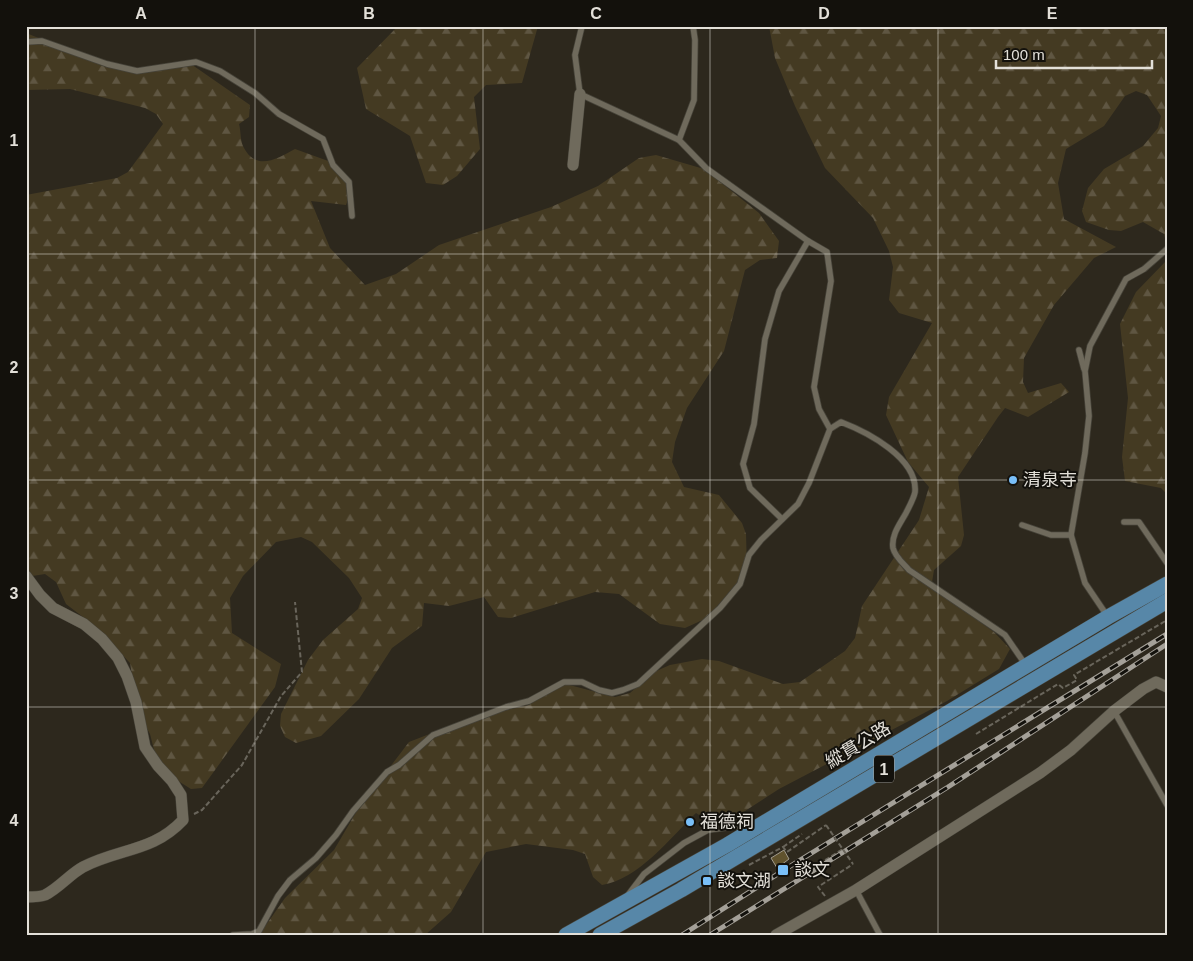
<svg xmlns="http://www.w3.org/2000/svg" width="1193" height="961" font-family="Helvetica,'Noto Sans TC',sans-serif">
<style>
.forest{fill:url(#forest-firs)}
.building{fill:#60522d;stroke:#a19b8d}
.lines{fill:none;stroke-linecap:round;stroke-linejoin:round}
.service-casing{stroke:#464339;stroke-width:7}
.minor-casing{stroke:#464339;stroke-width:12}
.primary-casing{stroke:#464339;stroke-width:16}
.path{stroke:#69655b;stroke-width:2;stroke-dasharray:5 2.5;stroke-linecap:butt}
.service{stroke:#6f6a5c;stroke-width:5.5}
.minor{stroke:#6f6a5c;stroke-width:11}
.primary{stroke:#5787a8;stroke-width:15}
.rail-casing{stroke:#a4a098;stroke-width:5}
.rail{stroke:#13110c;stroke-width:3;stroke-dasharray:9;stroke-linecap:butt}
.path-bridge{stroke:#69655b;stroke-width:2;stroke-dasharray:5 2.5;stroke-linecap:butt}
.grid{fill:none;stroke:#e3e0d9;stroke-width:1;stroke-opacity:0.55}
.poi-dot{fill:#79bff8;stroke:#13110c;stroke-width:2}
.labels{text-anchor:middle;stroke-width:4;stroke-linejoin:round;paint-order:stroke}
.shield{fill:#13110c;stroke:#a5a29c;stroke-width:1}
.shield-label{font-size:16px;font-weight:bold;fill:#e3e0d9}
.poi-label{font-size:18px;fill:#e3e0d9;stroke:#13110c;text-anchor:start}
.street-label{font-size:18px;fill:#e3e0d9;stroke:#13110c}
.neatline{fill:none;stroke:#e3e0d9;stroke-width:2}
.grid-label{font-size:16px;text-anchor:middle;font-weight:bold;fill:#e3e0d9}
</style>
<defs>
<pattern id="forest-firs" width="22" height="20" patternUnits="userSpaceOnUse" patternTransform="scale(1.25)"><rect width="22" height="20" fill="#443a22"/><path d="M5 1l3.5 6h-7zM16 11l3.5 6h-7z" fill="#5f5642"/></pattern>
</defs>
<rect width="100%" height="100%" fill="#2d281d"/>
<g class="forest">
<polygon points="398,26 538,26 522,83 486,85 474,97 480,149 457,176 443,185 426,183 410,136 366,109 357,68"/>
<path d="M769,26h398v220l-3,-12 -21,-12 -22,9 -12,-1 -23,-8 -4,-11 6,-23 16,-19 39,-23 15,-18 3,-12 -14,-21 -11,-4 -11,5 -21,30 -38,23 -8,34 6,36 52,28 -22,11 -40,47 -30,53 -1,24 5,11 33,-10 8,9 -41,25 -23,-9 -7,9 -40,60 6,58 -3,11 -27,24 -2,12 15,17 47,33 16,17 -11,20 -52,32 -168,88 -51,33 -11,4 -21,-13c-26,25 -57,66 -94,72l-9,-8 -8,-23 -12,-4 -47,-6 -40,8 -35,60 -26,23h-166l26,-37 49,-48 24,-41 51,-67 59,-23 61,-14 29,-23 57,15 15,-4 24,-21 16,-7 32,-6 17,2 64,23 17,-2 45,-31 10,-13 7,-32 57,-86 10,-33 -21,-25 -22,-47 3,-18 43,-74 -33,-10 -10,-13 4,-33 -4,-16 -16,-33 -48,-50 -30,-62 -20,-48z"/>
<path d="M26,33l78,31 35,4 49,-6 62,43 -1,12 -10,7c2,7 1,18 5,24 13,24 34,10 51,1l36,13 21,26 -6,17 -35,-4 19,47 35,37 31,-11 43,-29 112,-38 47,-21 41,-28 17,-3 48,14 55,44 20,28 -2,17 -17,2 -15,10 -21,81 -37,57 -12,34 -3,20 12,25 35,8 23,28 4,11 1,37 -40,47 -22,10 -25,-4 -41,-30 -24,-2 -84,26 -13,-1 -14,-20 -35,9 -25,-3 -2,23 -30,22 -33,51 -38,37 -25,7 -11,-6 -5,-11 1,-12 27,-54 15,-20 35,-31 4,-11 -13,-20 -37,-36 -11,-5 -25,5 -33,34 -13,22 2,35 49,31 -6,23 -73,101 -11,1 -32,-20 -9,-35 -12,-21 -8,-50 -34,-36 -30,-23 -10,-22 -11,-8 -19,3v-382l91,-17 11,-6 35,-48 -7,-10 -11,-6 -75,-19 -44,1z"/>
<polygon points="1167,260 1167,494 1161,488 1125,481 1122,457 1128,398 1120,324 1136,292"/>
</g>
<polygon class="building" points="784,850 789,859 777,868 771,858"/>
<g class="lines">
<defs>
<g id="service">
<polyline points="582,26 575,55 580,94 679,140 706,168 808,241 827,252 831,281 814,387 819,409 830,429"/>
<polyline points="26,42 42,41 107,64 137,71 196,62 220,71 255,93 279,114 323,139 333,165 349,182 352,216"/>
<polyline points="679,140 694,100 695,40 693,26"/>
<polyline points="1079,350 1084,369"/>
<polyline points="782,519 750,488 743,464 754,424 765,339 779,291 808,241"/>
<polyline points="1124,522 1139,522 1167,563"/>
<polyline points="1022,525 1051,535 1071,535"/>
<polyline points="1108,617 1085,583 1071,535 1085,453 1089,416 1085,371 1090,346 1126,279 1144,269 1167,249"/>
<polyline points="1114,711 1167,805"/>
<polyline points="856,890 880,935"/>
<polyline points="628,895 644,874 684,843 708,830 753,824"/>
<path d="M233,935l19,-1 7,-3 19,-35 12,-16 26,-22 20,-23 17,-24 34,-39 12,-7 34,-30 73,-28 23,-6 35,-19h18l17,8 13,3 11,-3 15,-6 82,-76 20,-24 9,-29 12,-15 37,-36 11,-21 21,-54 11,-7c26,10 77,36 74,70 -1,6 -6,15 -9,21 -6,11 -15,22 -13,35 2,9 11,16 16,22l96,65 20,29"/>
</g>
<g id="minor">
<polyline points="573,165 580,94"/>
<path d="M26,576l14,19 13,13 31,16 18,15 16,19 9,18 9,26 9,45 13,19 14,15 9,14 2,25c-30,32 -63,28 -100,47 -13,7 -24,21 -38,28 -5,2 -13,2 -19,2"/>
<polyline points="776,935 856,890 1040,773 1071,750 1114,711 1143,689 1156,682 1167,687"/>
</g>
<g id="primary">
<polyline points="566,935 727,845 1108,617 1167,584"/>
<polyline points="600,935 681,890 1167,601"/>
</g>
</defs>
<use href="#service" class="service-casing"/>
<use href="#minor" class="minor-casing"/>
<use href="#primary" class="primary-casing"/>
<g class="path">
<polyline points="976,734 1058,684 1063,688 1077,680 1074,675 1167,620"/>
<polyline points="194,814 202,810 242,765 281,696 302,672 295,602"/>
<polyline points="783,847 802,834"/>
<polyline points="749,865 783,847 787,852 826,825"/>
<polyline points="806,872 843,849"/>
<polyline points="825,896 818,887 853,864"/>
</g>
<use href="#service" class="service"/>
<use href="#minor" class="minor"/>
<use href="#primary" class="primary"/>
<defs>
<g id="rail">
<polyline points="682,935 784,870 1167,634"/>
<polyline points="710,935 948,787 1167,644"/>
</g>
</defs>
<use href="#rail" class="rail-casing"/>
<use href="#rail" class="rail"/>
<polyline class="path-bridge" points="826,825 853,864"/>
</g>
<path class="grid" d="M255,26v909M483,26v909M710,26v909M938,26v909M26,254h1141M26,480h1141M26,707h1141"/>
<g class="poi-dot">
<circle cx="1013" cy="480" r="5"/>
<circle cx="690" cy="822" r="5"/>
<rect x="777" y="864" width="12" height="12" rx="2.5"/>
<rect x="702" y="876" width="10" height="10" rx="2.5"/>
</g>
<g class="labels">
<rect class="shield" x="874" y="755.5" width="20" height="27" rx="4"/>
<g class="shield-label">
<text x="884" y="775">1</text>
</g>
<g class="poi-label">
<text x="1023" y="486">清泉寺</text>
<text x="700" y="828">福德祠</text>
<text x="794" y="876">談文</text>
<text x="717" y="887">談文湖</text>
</g>
<g class="street-label">
<text transform="translate(858 745) rotate(-31)" y="6">縱貫公路</text>
</g>
</g>
<rect width="1193" height="961" fill="none" stroke="#13110c" stroke-width="55"/>
<path d="M996 60v8h156v-8" fill="none" stroke="#e3e0d9" stroke-width="2.5"/>
<text x="1003" y="60" font-size="15" fill="#e3e0d9" stroke="#13110c" stroke-width="4" paint-order="stroke">100 m</text>
<rect x="28" y="28" width="1138" height="906" class="neatline"/>
<g class="grid-label">
<text x="141" y="19">A</text>
<text x="369" y="19">B</text>
<text x="596" y="19">C</text>
<text x="824" y="19">D</text>
<text x="1052" y="19">E</text>
<text x="14" y="146">1</text>
<text x="14" y="373">2</text>
<text x="14" y="599">3</text>
<text x="14" y="826">4</text>
</g>
</svg>
